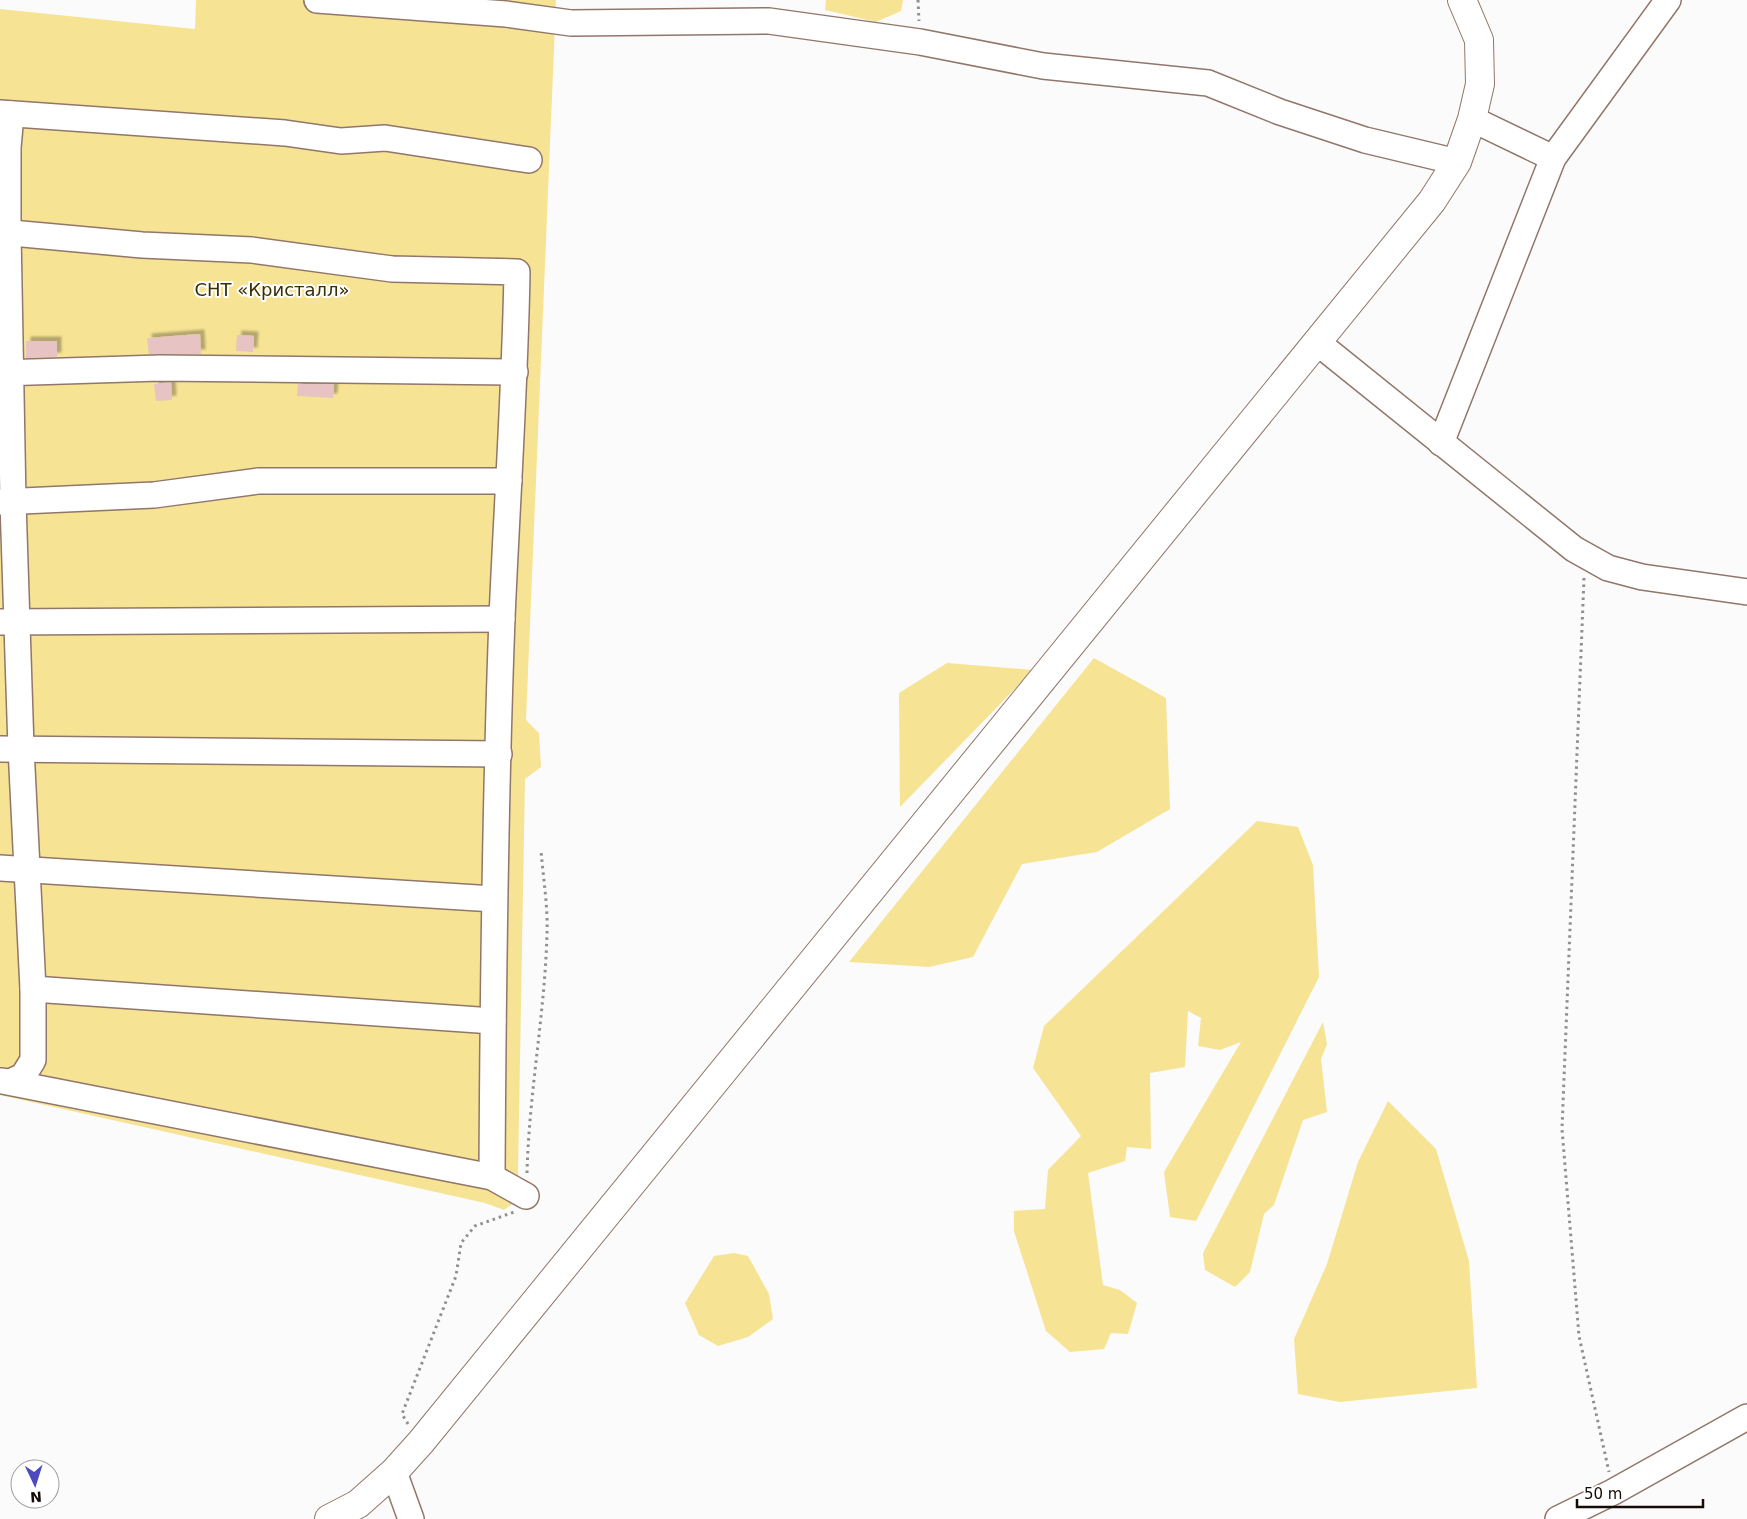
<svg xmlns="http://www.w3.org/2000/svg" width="1747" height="1519" font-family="'DejaVu Sans',sans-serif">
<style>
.green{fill:#f6e394}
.building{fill:#e7c4c3;filter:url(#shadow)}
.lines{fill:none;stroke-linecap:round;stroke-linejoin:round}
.minor-casing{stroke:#91766a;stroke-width:28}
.major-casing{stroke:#91766a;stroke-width:30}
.path{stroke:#928e8c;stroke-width:3;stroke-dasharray:2.5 4;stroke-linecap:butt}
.minor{stroke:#fff;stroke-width:25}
.major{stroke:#fff;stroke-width:28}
.labels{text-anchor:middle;stroke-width:4;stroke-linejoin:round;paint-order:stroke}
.park-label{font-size:18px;fill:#392f01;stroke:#fff}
</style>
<defs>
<filter id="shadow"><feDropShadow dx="4.5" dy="-4.5" stdDeviation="1" flood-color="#0004"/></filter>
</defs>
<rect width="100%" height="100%" fill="#fbfbfb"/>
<g class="green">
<polygon points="196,0 556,0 526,720 539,733 541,767 525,779 518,1171 521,1198 504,1210 485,1203 0,1095 0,9 195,29"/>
<polygon points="826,0 903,0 901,11 876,22 825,10"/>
<polygon points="1094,658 1166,698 1170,809 1097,852 1022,864 973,957 929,967 849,962"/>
<polygon points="947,663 1033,670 900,807 899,693"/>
<polygon points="1257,821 1298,827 1313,865 1319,977 1196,1221 1170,1217 1164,1172 1241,1042 1220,1050 1198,1046 1201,1018 1188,1011 1185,1067 1150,1073 1151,1149 1127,1147 1125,1161 1088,1173 1103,1285 1120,1290 1137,1303 1128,1334 1111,1333 1104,1349 1070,1352 1046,1331 1014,1231 1014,1211 1045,1209 1048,1170 1081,1136 1033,1068 1044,1026"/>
<polygon points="1323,1022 1327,1044 1321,1059 1327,1112 1303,1120 1274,1205 1264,1214 1250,1272 1235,1287 1205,1270 1203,1253"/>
<polygon points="1388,1101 1436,1149 1469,1261 1477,1388 1340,1402 1298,1394 1294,1339 1327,1264 1358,1162"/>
<polygon points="734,1253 748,1256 769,1294 773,1319 748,1337 718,1346 699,1335 685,1303 714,1256"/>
</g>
<g class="building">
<polygon points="200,334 201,354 149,354 147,338"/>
<polygon points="237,335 254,336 253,352 236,351"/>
<polygon points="26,341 57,341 57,357 26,358"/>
<polygon points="171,382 172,400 156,401 154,384"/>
<polygon points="298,384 334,384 333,398 297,396"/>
</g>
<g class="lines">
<defs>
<g id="minor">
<polyline points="317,0 506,14 571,23 769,21 920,42 1043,66 1208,83 1280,112 1365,140 1457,162"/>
<polyline points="0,113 285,133 341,141 385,138 529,160"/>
<polyline points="1472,119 1553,158"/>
<path d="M0,232l142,13 110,5 140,19 125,3c-2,116 -10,230 -15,346 -7,186 -9,372 -10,559"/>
<polyline points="1318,343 1574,549 1608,568 1642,577 1747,592"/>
<polyline points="0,373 160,368 515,372"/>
<polyline points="1441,443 1553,158 1668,0"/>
<polyline points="0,502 154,495 258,481 509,481"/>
<polyline points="0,622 502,619"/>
<polyline points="0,749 499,754"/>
<polyline points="0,868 494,899"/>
<polyline points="33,989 493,1021"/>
<polyline points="2,1081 492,1177 526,1196"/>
<polyline points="10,1082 23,1076 33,1060 33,989 21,748 13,502 8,232 8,148 11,114"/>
<polyline points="394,1472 411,1519"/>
<polyline points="1558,1519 1613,1492 1747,1417"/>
</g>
<polyline id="major" points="329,1519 358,1504 394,1472 421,1442 1432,201 1457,162 1472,119 1480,84 1479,40 1462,0"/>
</defs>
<use href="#minor" class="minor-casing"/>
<use href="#major" class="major-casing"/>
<g class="path">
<polyline points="918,0 919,21"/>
<polyline points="1584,578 1562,1129 1579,1336 1609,1472"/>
<path d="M527,1173c2,-80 18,-160 20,-240 1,-27 -4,-56 -6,-83"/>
<polyline points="408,1424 402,1414 456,1276 461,1243 475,1226 514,1212"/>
</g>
<use href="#minor" class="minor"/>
<use href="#major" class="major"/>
</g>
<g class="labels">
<g class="park-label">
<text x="272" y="296">СНТ «Кристалл»</text>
</g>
</g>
<g transform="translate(35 1484) rotate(176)"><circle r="24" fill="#ffffff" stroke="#a19d9b"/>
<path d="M0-4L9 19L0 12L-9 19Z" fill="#4d4ac0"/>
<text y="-8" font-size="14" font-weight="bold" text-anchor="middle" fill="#140a06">N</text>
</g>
<path d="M1577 1499v8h126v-8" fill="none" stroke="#140a06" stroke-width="2.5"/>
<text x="1584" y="1499" font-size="15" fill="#140a06" stroke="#ffffff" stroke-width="4" paint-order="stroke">50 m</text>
</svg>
